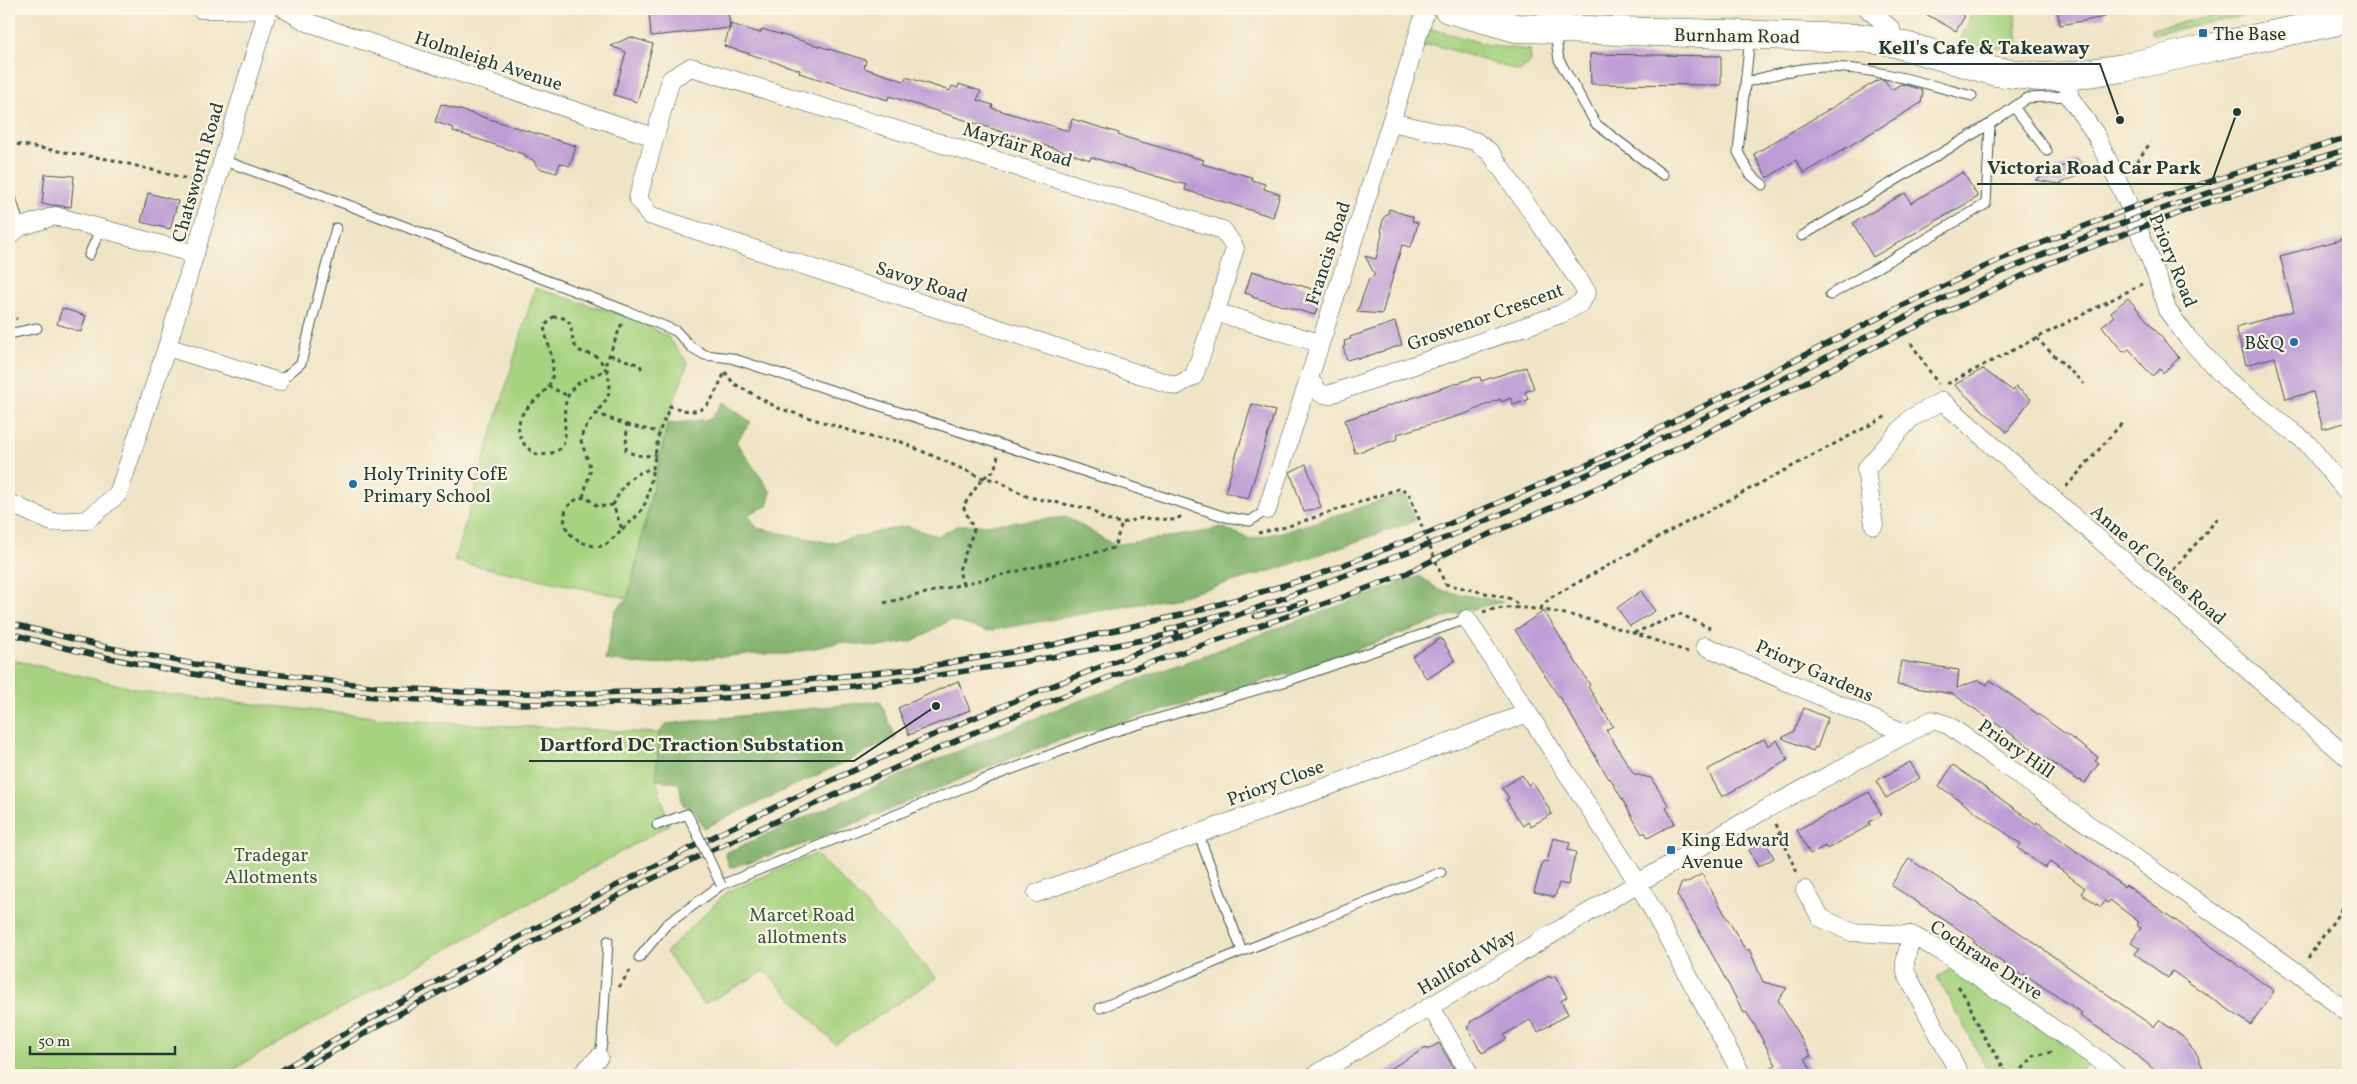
<svg xmlns="http://www.w3.org/2000/svg" width="2357" height="1084" font-family="Vollkorn,serif">
<style>
.green{fill:#a7d380;stroke:#63885a}
.forest{fill:#85b56e;stroke:#527951}
.building{fill:#bd9cd5}
.lines{fill:none;stroke-linecap:round;stroke-linejoin:round}
.lane-casing{stroke:#3e564a;stroke-width:11}
.street-casing{stroke:#3e564a;stroke-width:19}
.primary-casing{stroke:#3e564a;stroke-width:29}
.path{stroke:#3e564a;stroke-width:3;stroke-dasharray:4 4;stroke-linecap:butt}
.lane{stroke:#fff;stroke-width:9}
.street{stroke:#fff;stroke-width:18}
.primary{stroke:#fff;stroke-width:28}
.rail-casing{stroke:#1f3d34;stroke-width:5.5}
.rail{stroke:#fcf5e5;stroke-width:4;stroke-dasharray:11;stroke-linecap:butt}
.lane-bridge-casing{stroke:#3e564a;stroke-width:11;stroke-linecap:butt}
.path-bridge{stroke:#3e564a;stroke-width:3;stroke-dasharray:4 4;stroke-linecap:butt}
.lane-bridge{stroke:#fff;stroke-width:9}
.poi-dot{fill:#1f6fb2;stroke:#fcf5e5;stroke-width:2}
.labels{text-anchor:middle;stroke-width:4.5;stroke-linejoin:round;paint-order:stroke}
.poi-label{font-size:19px;fill:#1f3d34;stroke:#fcf5e5;text-anchor:start}
.street-label{font-size:19px;fill:#1f3d34;stroke:#fcf5e5}
.park-label{font-size:19px;fill:#3a5b43;stroke:#fcf5e5}
.leader{fill:none;stroke:#1f3d34;stroke-width:2}
.callout-dot{fill:#1f3d34;stroke:#fcf5e5;stroke-width:2}
.callout-label{font-size:20px;text-anchor:middle;font-weight:bold;fill:#1f3d34;stroke:#fcf5e5;stroke-width:4.5;stroke-linejoin:round;paint-order:stroke}
</style>
<rect width="100%" height="100%" fill="#fcf5e5"/>
<filter id="ink" filterUnits="userSpaceOnUse"><feTurbulence type="fractalNoise" baseFrequency=".02" numOctaves="2"/><feDisplacementMap in="SourceGraphic" scale="10" xChannelSelector="R" yChannelSelector="G"/><feConvolveMatrix kernelMatrix="1 2 1 2 8 2 1 2 1" color-interpolation-filters="sRGB"/></filter>
<filter id="wash" filterUnits="userSpaceOnUse"><feTurbulence type="fractalNoise" baseFrequency=".0096" numOctaves="4" result="noise"/><feDisplacementMap in="SourceGraphic" scale="20" xChannelSelector="R" yChannelSelector="G"/><feGaussianBlur stdDeviation="1.12" result="paint"/><feColorMatrix in="noise" values="0 0 0 0 0 0 0 0 0 0 0 0 0 0 0 0 0 1.4 0 .05"/><feComposite in="paint" operator="in"/></filter>
<g filter="url(#wash)">
<rect width="100%" height="100%" fill="#efe4c5"/>
<g class="green">
<polygon points="1970,9 2015,9 2018,50 1959,43 1970,19"/>
<polygon points="2247,9 2279,9 2152,34 2152,29"/>
<polygon points="1428,28 1492,46 1530,50 1531,62 1519,71 1435,45 1419,47"/>
<polygon points="535,288 639,321 668,337 688,363 670,412 628,598 454,561"/>
<polygon points="9,659 154,693 410,721 659,733 656,780 669,825 252,1058 226,1075 9,1075"/>
<polygon points="816,854 937,978 835,1044 765,971 704,1004 666,952 727,892"/>
<polygon points="1956,966 2092,1064 2070,1075 1991,1075 1937,977"/>
</g>
<g class="forest">
<polygon points="723,402 751,422 736,442 771,492 767,506 748,514 757,528 830,543 905,526 937,536 960,525 985,525 1067,517 1114,545 1203,532 1221,527 1251,539 1290,530 1399,495 1406,497 1415,521 1277,569 1178,597 987,631 950,620 914,641 879,647 841,642 788,654 748,654 647,665 605,660 615,610 628,598 668,424 711,419"/>
<polygon points="1420,576 1439,590 1503,602 1464,611 1294,672 1060,740 993,765 903,804 801,845 730,868 725,853 906,773 1060,708"/>
<polygon points="880,701 896,738 704,828 694,809 683,805 679,783 656,780 659,733 666,724"/>
</g>
<g id="blocks">
<g class="building">
<polygon points="683,9 728,9 730,28 651,36 649,13"/>
<polygon points="1917,9 1951,9 1965,16 1956,31"/>
<polygon points="2057,9 2104,9 2105,17 2060,25"/>
<polygon points="731,24 760,33 762,29 866,60 864,68 904,81 906,77 950,91 952,86 958,88 959,84 981,91 977,100 993,105 992,108 1069,131 1072,119 1119,133 1118,135 1204,160 1202,164 1252,177 1251,180 1265,184 1264,189 1280,194 1273,217 1185,190 1186,185 1091,157 1090,160 1075,155 889,96 888,100 799,73 800,70 724,46"/>
<polygon points="630,37 653,44 637,102 614,95 626,52 611,46"/>
<polygon points="1590,54 1721,56 1721,85 1591,84"/>
<polygon points="1880,79 1885,80 1891,90 1901,84 1920,89 1923,93 1921,103 1804,173 1796,160 1767,178 1754,154"/>
<polygon points="441,104 576,146 570,166 560,163 557,173 538,168 533,160 525,157 526,155 453,131 454,128 435,122"/>
<polygon points="2077,159 2084,172 2060,184 2035,180"/>
<polygon points="1963,172 1978,197 1873,257 1853,223 1905,193 1911,203"/>
<polygon points="45,174 74,176 71,207 42,204"/>
<polygon points="148,193 178,201 170,229 141,222"/>
<polygon points="1389,209 1413,217 1412,221 1418,223 1413,242 1410,247 1402,245 1382,314 1357,312 1369,279 1375,275 1365,256 1376,259 1382,235 1381,228 1384,217 1388,214"/>
<polygon points="2348,238 2348,422 2323,429 2313,392 2286,399 2275,357 2246,365 2236,327 2294,311 2280,256"/>
<polygon points="1252,271 1322,292 1315,315 1252,297 1252,295 1245,293"/>
<polygon points="2128,298 2179,358 2163,373 2160,369 2152,376 2129,349 2125,352 2122,351 2102,326 2114,316 2111,312"/>
<polygon points="62,308 86,316 81,332 57,324"/>
<polygon points="1395,322 1402,345 1358,359 1357,357 1347,360 1343,347 1345,346 1344,341 1351,339 1350,337"/>
<polygon points="1526,367 1534,388 1525,392 1528,400 1513,405 1511,398 1501,402 1500,399 1465,414 1397,434 1398,439 1355,453 1345,420 1473,378 1480,377 1481,381"/>
<polygon points="1983,369 2013,391 2016,387 2031,399 2007,432 1954,385"/>
<polygon points="1252,404 1275,411 1248,499 1225,492"/>
<polygon points="1306,464 1321,507 1304,512 1290,472"/>
<polygon points="1641,591 1655,611 1630,626 1617,608"/>
<polygon points="1544,611 1590,685 1588,687 1613,726 1606,730 1634,774 1651,778 1669,806 1666,808 1675,823 1648,838 1645,832 1642,834 1610,778 1609,779 1569,712 1515,630"/>
<polygon points="1441,638 1455,661 1427,679 1412,657"/>
<polygon points="1901,661 1959,670 1957,688 1979,680 1987,685 1990,680 2098,757 2095,761 2099,763 2085,783 2080,780 2079,781 1953,694 1897,685"/>
<polygon points="958,681 970,710 909,735 898,708"/>
<polygon points="1804,708 1828,718 1817,748 1815,747 1813,751 1782,738 1794,731"/>
<polygon points="1764,739 1768,746 1777,740 1788,760 1722,797 1707,770"/>
<polygon points="1910,762 1920,778 1886,798 1876,781"/>
<polygon points="1953,765 2036,824 2037,822 2124,887 2126,885 2274,991 2251,1025 2172,971 2168,978 2135,954 2140,948 2131,942 2141,928 2137,925 2139,922 2110,900 2108,903 2105,901 2101,907 2081,893 2085,888 2050,862 2045,868 2018,848 2021,844 1939,786"/>
<polygon points="1522,775 1528,785 1531,783 1537,788 1552,814 1531,826 1528,822 1523,826 1506,800 1509,798 1502,788"/>
<polygon points="1869,792 1882,815 1869,822 1870,825 1827,849 1825,846 1810,854 1797,830"/>
<polygon points="1553,838 1570,842 1568,850 1576,852 1568,885 1559,883 1555,897 1534,892 1543,861 1547,862"/>
<polygon points="1765,841 1774,858 1758,867 1749,850"/>
<polygon points="1909,859 1990,912 2154,1027 2159,1020 2182,1036 2197,1054 2206,1075 2160,1075 2129,1048 2080,1016 2082,1013 2024,974 2022,976 1973,942 1975,940 1891,885"/>
<polygon points="1702,874 1746,951 1749,949 1763,982 1787,988 1778,1000 1811,1056 1805,1058 1811,1070 1801,1075 1756,1075 1776,1065 1754,1024 1746,1012 1744,1013 1701,934 1677,895 1681,883 1686,883"/>
<polygon points="1549,976 1550,978 1555,976 1567,997 1561,1001 1568,1014 1538,1032 1530,1020 1504,1035 1506,1039 1482,1053 1467,1027 1471,1024 1470,1022"/>
<polygon points="1439,1043 1458,1075 1379,1075 1426,1048 1427,1050"/>
</g>
</g>
</g>
<g filter="url(#ink)">
<use href="#blocks" fill-opacity="0" stroke="#3e564a" stroke-width="1"/>
<g class="lines">
<defs>
<g id="lane">
<polyline points="1555,33 1559,60 1596,124 1663,175"/>
<polyline points="1750,37 1738,152 1750,174 1763,185"/>
<path d="M1746,82c27,-7 56,-16 83,-15 48,1 97,17 143,29"/>
<polyline points="2014,107 2047,151"/>
<polyline points="222,160 343,203 627,311 676,331 691,347 705,355 731,358 1226,517 1250,521 1267,510"/>
<polyline points="9,191 20,227"/>
<polyline points="1802,236 1990,124"/>
<polyline points="89,255 101,228"/>
<polyline points="1830,295 1986,204 1990,124 2027,98 2069,96"/>
<polyline points="9,334 37,328"/>
<polyline points="279,382 301,363 336,228"/>
<polyline points="657,825 687,814 694,827"/>
<polyline points="1198,833 1242,951"/>
<polyline points="639,958 666,925 721,885 980,781 1109,733 1287,681 1467,619"/>
<polyline points="1100,1008 1441,872"/>
<polyline points="599,1057 602,1043 608,941"/>
</g>
<g id="street">
<polyline points="200,9 267,10"/>
<polyline points="285,9 307,22 654,137"/>
<polyline points="1868,9 1891,29 1891,42"/>
<polyline points="2068,76 2069,96 2096,135 2127,201 2157,276 2167,310 2187,337 2227,380 2307,443 2348,493"/>
<polyline points="9,236 20,227 55,216 195,254"/>
<polyline points="1216,312 1194,376 1176,386 649,215 638,198 671,79 691,67 1223,230 1235,248 1216,312 1320,343"/>
<polyline points="167,347 268,9"/>
<polyline points="1309,379 1320,393 1328,395 1561,314 1581,303 1587,292 1490,152 1475,141 1391,122"/>
<polyline points="9,503 52,522 87,520 118,494 167,347 279,382"/>
<polyline points="1267,510 1391,122 1426,9"/>
<polyline points="1874,525 1866,469 1911,418 1942,401 2348,758"/>
<polyline points="1467,619 1638,883 1742,1075"/>
<polyline points="1705,646 1907,734"/>
<polyline points="1805,890 1821,918 1851,932 1911,935 1941,951 2102,1062 2117,1075"/>
<polyline points="1037,893 1528,713"/>
<polyline points="1911,935 1905,963 1906,973 1960,1075"/>
<polyline points="1431,1007 1470,1075"/>
<polyline points="581,1075 599,1057"/>
<polyline points="1315,1075 1638,883 1768,808 1932,720 1948,725 2298,973 2348,1013"/>
</g>
<polyline id="primary" points="1448,9 1516,28 1862,38 1891,42 1996,72 2041,77 2068,76 2123,68 2213,47 2348,19"/>
</defs>
<use href="#lane" class="lane-casing"/>
<use href="#street" class="street-casing"/>
<use href="#primary" class="primary-casing"/>
<g class="path">
<polyline points="9,143 113,160 199,182"/>
<polyline points="2132,168 2151,142"/>
<polyline points="9,314 17,319"/>
<path d="M553,317c26,-1 14,17 23,30 6,8 13,5 21,10 3,2 7,9 9,13 -10,5 -27,10 -34,19 -21,30 14,64 -34,66 -10,-5 -17,-12 -19,-23 -4,-25 25,-32 32,-51 6,-17 -4,-37 -7,-54z"/>
<polyline points="2036,338 2084,384"/>
<polyline points="1911,343 1938,384"/>
<polyline points="610,355 640,365 642,370"/>
<polyline points="725,372 733,383 778,408 874,438 899,441 983,478 996,480 1028,497 1090,509 1105,520 1122,523 1142,518 1176,520 1181,516"/>
<polyline points="1947,384 2142,284"/>
<polyline points="548,386 568,396"/>
<path d="M595,413l32,12 -1,25c10,7 18,6 30,5"/>
<polyline points="627,425 659,432"/>
<polyline points="2066,487 2123,422"/>
<polyline points="583,497 591,469 581,441 583,431 608,397 610,385 606,363 622,323"/>
<path d="M613,505l-15,2 -12,-10c-29,3 -30,40 4,48 4,1 11,2 15,0 6,-4 12,-11 17,-16l-9,-24c11,-22 16,-30 40,-37l6,-36 11,-26c38,14 40,-3 55,-34"/>
<path d="M622,529c27,-21 25,-29 31,-61"/>
<polyline points="1258,533 1286,527 1401,488 1409,494"/>
<polyline points="2168,576 2219,517"/>
<polyline points="1445,584 1512,599 1520,607"/>
<polyline points="963,585 959,570 974,530 963,506 983,478 994,471 998,456"/>
<polyline points="884,603 1114,548 1122,523"/>
<polyline points="1540,609 1550,598 1661,536 1887,416"/>
<path d="M1483,612c53,-17 153,22 205,40"/>
<polyline points="1634,633 1680,614 1710,628"/>
<polyline points="1776,824 1798,875"/>
<polyline points="2308,958 2348,900"/>
<path d="M1958,986c11,14 15,29 23,45 8,15 19,27 25,44"/>
<polyline points="619,987 631,969"/>
<polyline points="2017,1075 2034,1056 2052,1052"/>
</g>
<use href="#lane" class="lane"/>
<use href="#street" class="street"/>
<use href="#primary" class="primary"/>
<defs>
<g id="rail">
<polyline points="1255,616 1306,602"/>
<polyline points="9,623 105,647 194,664 370,686 460,692 567,694 733,688 919,668 1052,645 1193,612 1309,578 1430,532 1591,463 1906,304 2001,259 2146,202 2348,137"/>
<polyline points="1167,630 1227,613"/>
<path d="M9,633c72,21 145,35 220,47 317,49 636,18 948,-47"/>
<path d="M273,1075c200,-117 405,-227 617,-321 182,-81 372,-147 558,-217 120,-51 236,-109 353,-167 54,-27 108,-56 163,-81 125,-58 253,-101 384,-140"/>
<polyline points="292,1075 413,1006 633,888 712,850 980,730 1112,676 1335,600 1407,573 1455,549 1611,482 1878,345 2045,265 2200,205 2348,159"/>
</g>
</defs>
<use href="#rail" class="rail-casing"/>
<use href="#rail" class="rail"/>
<defs>
<polyline id="lane-bridge" points="694,827 721,885"/>
</defs>
<use href="#lane-bridge" class="lane-bridge-casing"/>
<polyline class="path-bridge" points="1409,494 1445,584"/>
<use href="#lane-bridge" class="lane-bridge"/>
</g>
</g>
<g class="poi-dot">
<rect x="2198" y="28" width="10" height="10" rx="2.5"/>
<circle cx="2294" cy="342" r="5"/>
<circle cx="353" cy="484" r="5"/>
<rect x="1666" y="845" width="10" height="10" rx="2.5"/>
</g>
<g class="labels">
<g class="poi-label">
<text x="2213" y="40">The Base</text>
<text x="2284" y="349" text-anchor="end">B&amp;Q</text>
<text x="363" y="480">Holy Trinity CofE<tspan x="363" dy="22">Primary School</tspan></text>
<text x="1681" y="846">King Edward<tspan x="1681" dy="22">Avenue</tspan></text>
</g>
<g class="street-label">
<text transform="translate(1737 35) rotate(1)" y="7">Burnham Road</text>
<text transform="translate(489 60) rotate(18)" y="7">Holmleigh Avenue</text>
<text transform="translate(1018 144) rotate(17)" y="7">Mayfair Road</text>
<text transform="translate(197 172) rotate(-74)" y="7">Chatsworth Road</text>
<text transform="translate(1327 253) rotate(-72)" y="7">Francis Road</text>
<text transform="translate(2174 260) rotate(68)" y="7">Priory Road</text>
<text transform="translate(922 281) rotate(18)" y="7">Savoy Road</text>
<text transform="translate(1485 316) rotate(-20)" y="7">Grosvenor Crescent</text>
<text transform="translate(2159 564) rotate(41)" y="7">Anne of Cleves Road</text>
<text transform="translate(1815 670) rotate(24)" y="7">Priory Gardens</text>
<text transform="translate(2017 748) rotate(35)" y="7">Priory Hill</text>
<text transform="translate(1275 782) rotate(-20)" y="7">Priory Close</text>
<text transform="translate(1987 959) rotate(33)" y="7">Cochrane Drive</text>
<text transform="translate(1466 961) rotate(-31)" y="7">Hallford Way</text>
</g>
<g class="park-label">
<text x="271" y="861">Tradegar<tspan x="271" dy="22">Allotments</tspan></text>
<text x="802" y="921">Marcet Road<tspan x="802" dy="22">allotments</tspan></text>
</g>
</g>
<path class="leader" d="M2120 120L2100 64H1868M2237 112L2211 184H1977M936 706L854 761H529"/>
<g class="callout-dot">
<circle cx="2120" cy="120" r="5"/>
<circle cx="2237" cy="112" r="5"/>
<circle cx="936" cy="706" r="5"/>
</g>
<g class="callout-label">
<text x="1984" y="54">Kell's Cafe &amp; Takeaway</text>
<text x="2094" y="174">Victoria Road Car Park</text>
<text x="692" y="751">Dartford DC Traction Substation</text>
</g>
<rect width="2357" height="1084" fill="none" stroke="#fcf5e5" stroke-width="30"/>
<path d="M30 1046v8h145v-8" fill="none" stroke="#1f3d34" stroke-width="2.5"/>
<text x="38" y="1046" font-size="15" fill="#1f3d34" stroke="#fcf5e5" stroke-width="4" paint-order="stroke">50 m</text>
</svg>
